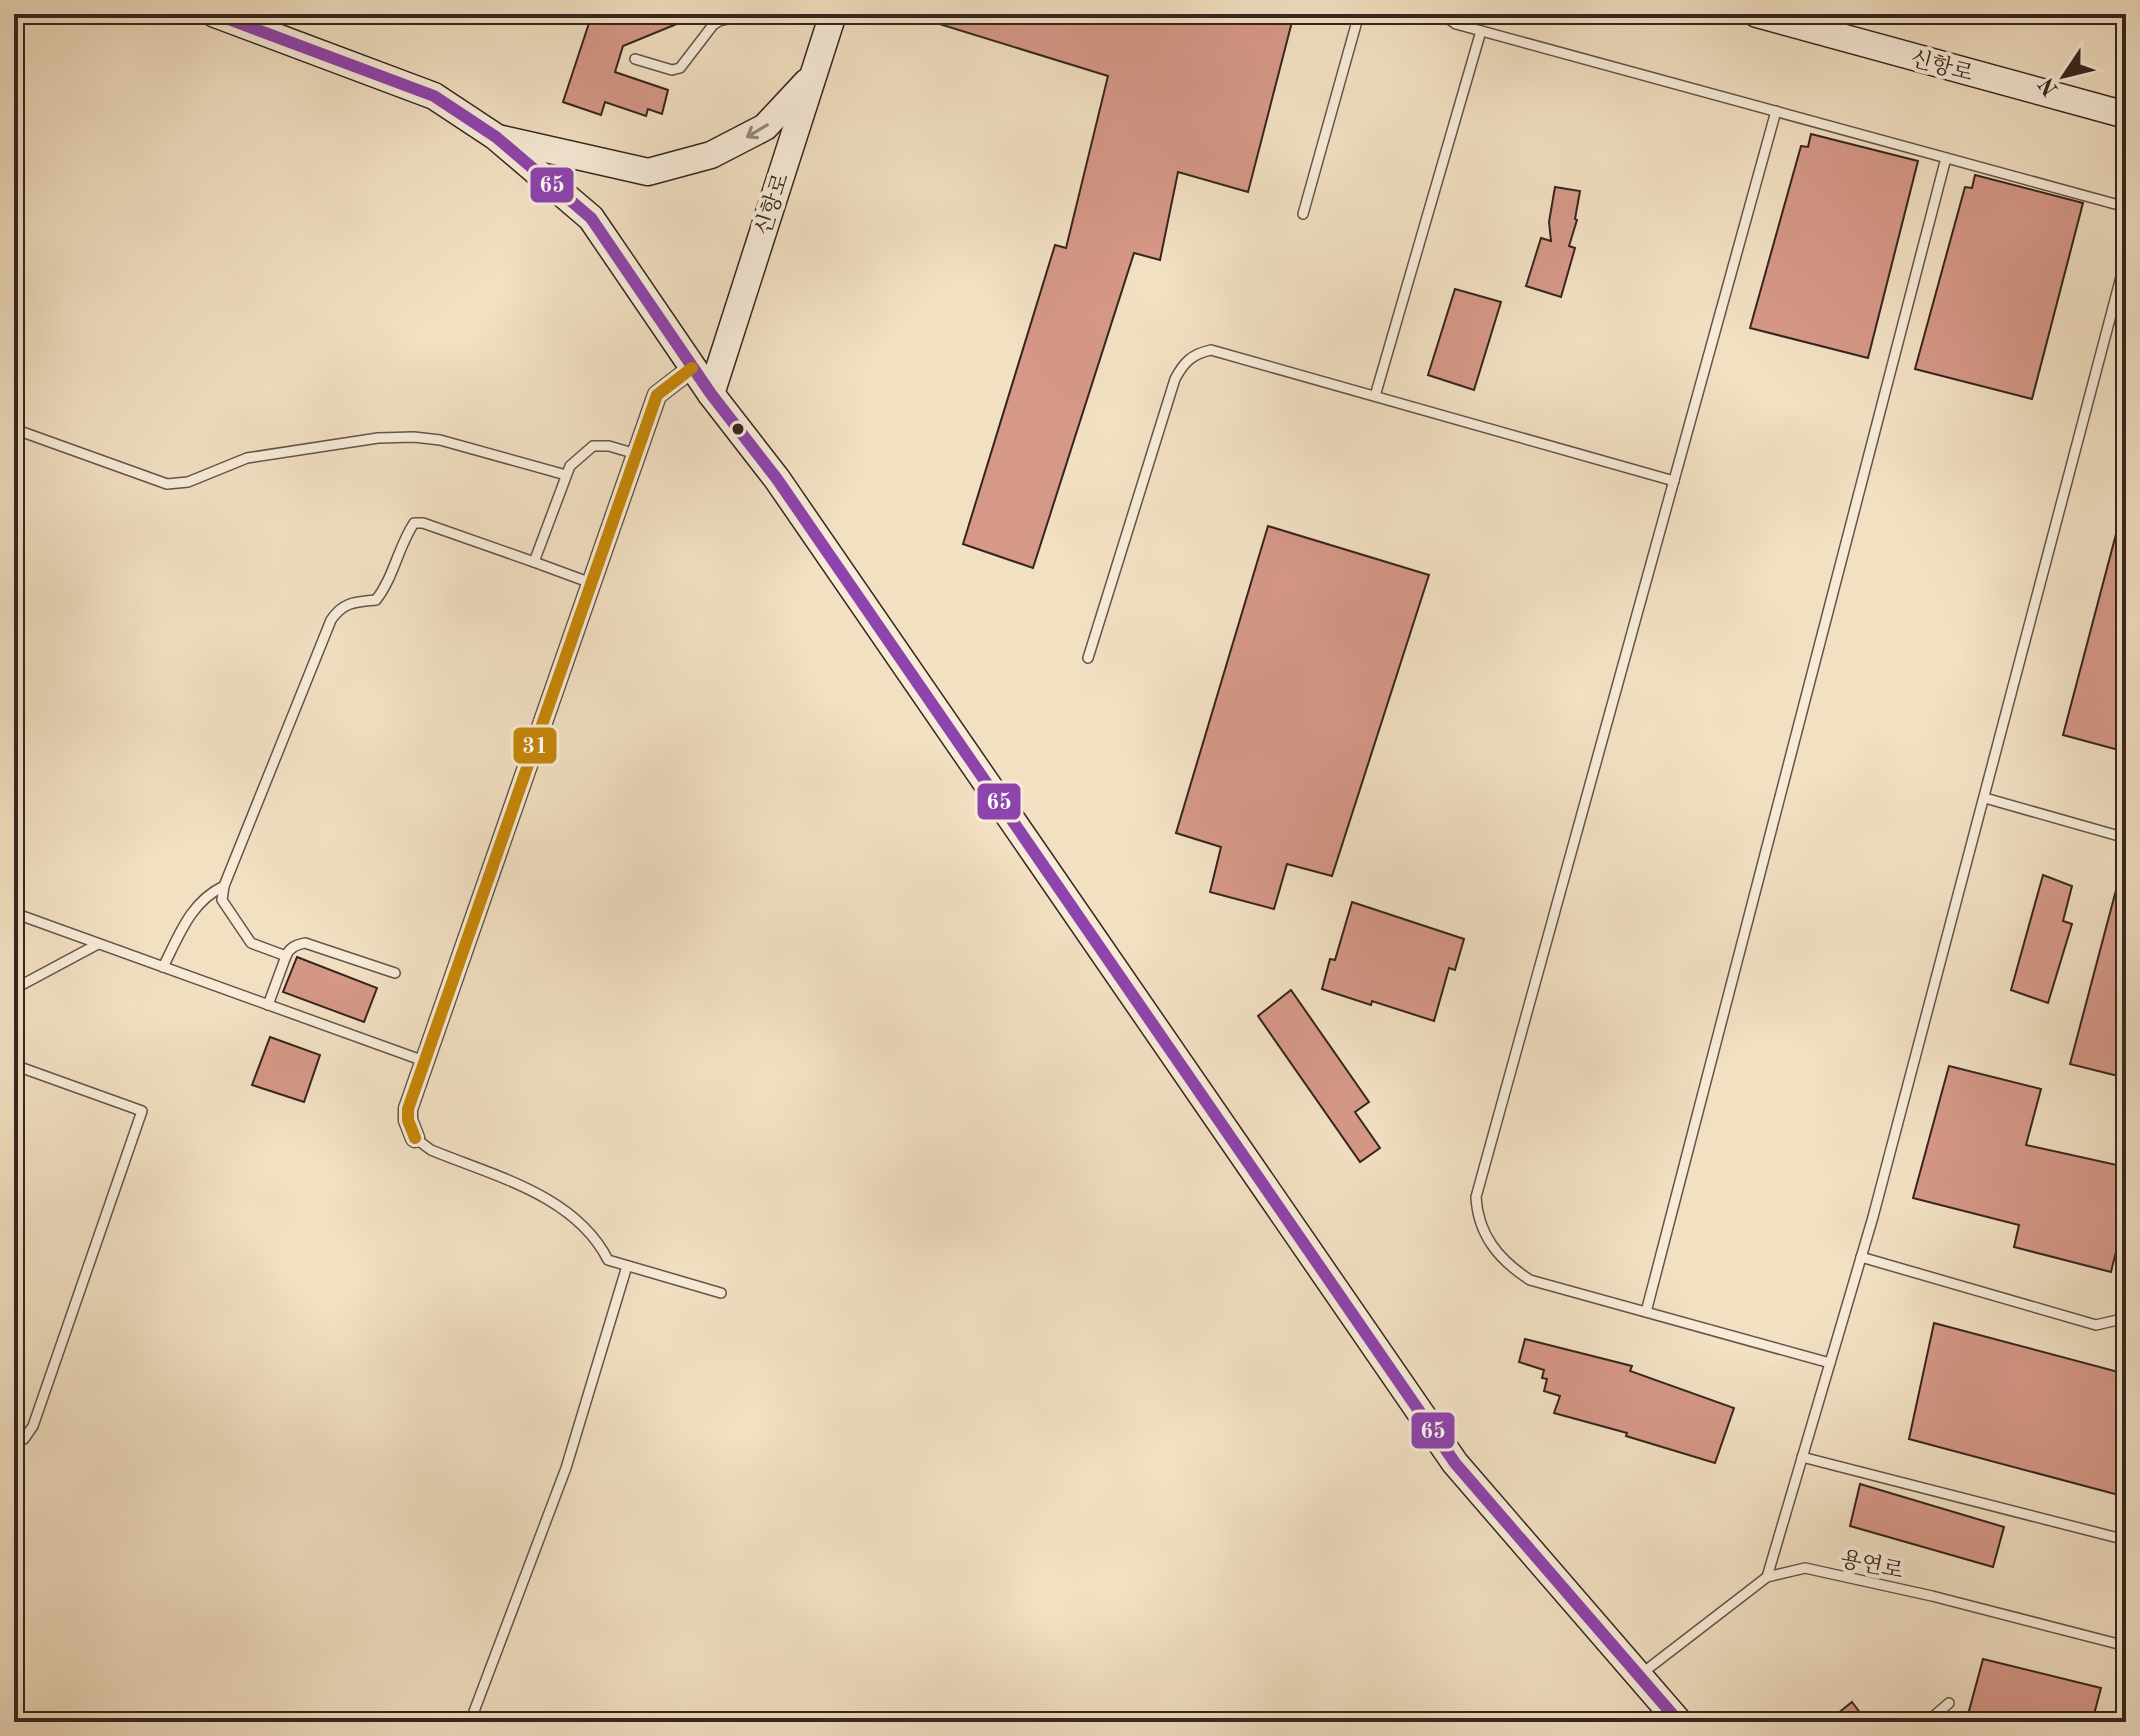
<svg xmlns="http://www.w3.org/2000/svg" width="2140" height="1736" font-family="'Old Standard TT','Noto Serif KR',serif">
<style>
.building{fill:#d69888;stroke:#35251f;stroke-width:2}
.lines{fill:none;stroke-linecap:round;stroke-linejoin:round}
.lane-casing{stroke:#645448;stroke-width:12}
.street-casing{stroke:#645448;stroke-width:21}
.secondary-casing{stroke:#35251f;stroke-width:29}
.lane{stroke:#f7ebd8;stroke-width:9}
.street{stroke:#f7ebd8;stroke-width:18}
.secondary{stroke:#f7ebd8;stroke-width:26}
.bus-1-casing{stroke:#f7ebd8;stroke-width:18}
.bus-2-casing{stroke:#f7ebd8;stroke-width:18}
.bus-1{stroke:#8e44ad;stroke-width:12}
.bus-2{stroke:#c68608;stroke-width:12}
.oneway{stroke:#96887c}
.bus-dot{fill:#35251f;stroke:#f7ebd8;stroke-width:3}
.labels{text-anchor:middle;stroke-width:8;stroke-linejoin:round;paint-order:stroke}
.street-label{font-size:22px;fill:#35251f;stroke:#f7ebd8}
.line-badge{stroke:#f7ebd8;stroke-width:3}
.badge-label{font-size:22px;text-anchor:middle;font-weight:bold;fill:#fff}
</style>
<rect width="100%" height="100%" fill="#f2e0c3"/>
<filter id="stains"><feTurbulence type="fractalNoise" baseFrequency=".0025" numOctaves="4"/><feColorMatrix values="0 0 0 0 .2 0 0 0 0 .09 0 0 0 0 .02 0 0 0 .5 -.17"/></filter>
<radialGradient id="worn" r=".72"><stop offset=".6" stop-color="#630" stop-opacity="0"/><stop offset="1" stop-color="#630" stop-opacity=".3"/></radialGradient>
<g class="building">
<polygon points="592,14 701,14 623,46 615,72 668,90 662,114 648,109 646,116 605,102 601,115 563,102"/>
<polygon points="920,14 1294,14 1248,192 1178,172 1160,260 1134,253 1033,568 963,544 1055,245 1066,248 1108,76 920,18"/>
<polygon points="1811,134 1918,161 1868,358 1750,328 1801,146 1808,147"/>
<polygon points="1975,175 2083,203 2032,399 1915,369 1965,187 1972,188"/>
<polygon points="1555,187 1580,191 1575,219 1577,220 1569,246 1575,248 1561,297 1526,286 1541,238 1551,241 1549,222"/>
<polygon points="1455,289 1501,302 1474,390 1428,375"/>
<polygon points="2120,519 2126,520 2126,752 2063,735"/>
<polygon points="1268,526 1429,575 1332,876 1287,864 1274,909 1210,892 1221,847 1176,833"/>
<polygon points="2043,875 2072,886 2063,921 2072,924 2048,1003 2011,990"/>
<polygon points="2120,875 2126,875 2126,1078 2070,1064"/>
<polygon points="1352,902 1464,939 1455,970 1449,968 1434,1021 1372,1001 1371,1005 1322,989 1330,959 1335,960"/>
<polygon points="297,957 377,988 364,1022 283,992"/>
<polygon points="1291,990 1369,1102 1355,1112 1380,1148 1360,1162 1258,1016"/>
<polygon points="270,1037 320,1055 304,1102 252,1085"/>
<polygon points="1949,1066 2041,1089 2026,1145 2126,1167 2126,1211 2111,1272 2014,1247 2019,1225 1913,1198"/>
<polygon points="1934,1323 2126,1374 2126,1497 1909,1439"/>
<polygon points="1525,1339 1632,1366 1630,1371 1734,1408 1715,1463 1626,1436 1627,1433 1554,1413 1560,1396 1544,1391 1547,1379 1542,1378 1544,1370 1519,1362"/>
<polygon points="1860,1484 2004,1527 1993,1567 1850,1526"/>
<polygon points="1983,1659 2101,1688 2092,1722 1966,1722"/>
<polygon points="1852,1702 1867,1722 1827,1722"/>
</g>
<g class="lines">
<defs>
<g id="lane">
<polyline points="801,14 829,21"/>
<polyline points="1442,14 1456,24 2126,207"/>
<polyline points="635,59 672,70 680,68 713,25 719,21 750,14"/>
<path d="M1776,111l-300,1086c2,38 23,63 54,83l300,83"/>
<polyline points="1303,214 1359,14"/>
<polyline points="1375,396 1481,31"/>
<polyline points="14,429 167,484 188,482 247,458 378,438 414,437 440,440 566,475"/>
<polyline points="591,583 534,562 570,466 593,446 609,446 636,454"/>
<path d="M1088,658l87,-279c9,-17 17,-25 36,-29l463,131"/>
<polyline points="1985,798 2126,838"/>
<polyline points="224,886 222,900 251,943 286,956 268,1005"/>
<polyline points="14,913 424,1061"/>
<path d="M286,956c4,-9 10,-11 19,-13l90,30"/>
<path d="M163,967c16,-31 27,-65 61,-81l107,-266c12,-18 24,-18 45,-20 18,-23 22,-53 38,-77h9l111,39"/>
<polyline points="14,989 98,944"/>
<polyline points="14,1065 142,1111 33,1426 24,1439 14,1442"/>
<path d="M415,1138l16,12c63,26 144,45 177,110l113,33"/>
<polyline points="1861,1257 2096,1325 2126,1318"/>
<polyline points="1646,1312 1946,158"/>
<polyline points="1802,1457 2126,1540"/>
<polyline points="1767,1577 1873,1217 2126,258"/>
<polyline points="1641,1674 1767,1577 1805,1568 1932,1596 2126,1646"/>
<polyline points="470,1722 566,1468 627,1266"/>
<polyline points="1927,1722 1949,1703"/>
</g>
<polyline id="street" points="415,1138 408,1120 408,1109 650,415 657,395 692,368"/>
<g id="secondary">
<polyline points="215,14 434,96 496,137 591,218 711,394 777,479 1455,1463 1679,1722"/>
<polyline points="1757,14 2126,115"/>
<polyline points="502,139 648,172 711,155 765,127 807,82"/>
<polyline points="711,394 833,14"/>
</g>
</defs>
<use href="#lane" class="lane-casing"/>
<use href="#street" class="street-casing"/>
<use href="#secondary" class="secondary-casing"/>
<use href="#lane" class="lane"/>
<use href="#street" class="street"/>
<use href="#secondary" class="secondary"/>
<defs>
<polyline id="bus-1" points="215,14 434,96 496,137 591,218 711,394 777,479 1455,1463 1679,1722"/>
<polyline id="bus-2" points="415,1138 408,1120 408,1109 650,415 657,395 692,368"/>
</defs>
<use href="#bus-1" class="bus-1-casing"/>
<use href="#bus-2" class="bus-2-casing"/>
<use href="#bus-1" class="bus-1"/>
<use href="#bus-2" class="bus-2"/>
</g>
<defs><path id="oneway-shaft" d="M-6 0H5M1.5-3L5.5 0L1.5 3" fill="none" stroke-width="1.6" stroke-linecap="round" stroke-linejoin="round" transform="scale(2)"/></defs>
<use class="oneway" href="#oneway-shaft" transform="translate(757 131) rotate(149)"/>
<circle class="bus-dot" cx="738" cy="429" r="7"/>
<g class="labels">
<g class="street-label">
<text transform="translate(1942 65) rotate(15)" y="8">신항로</text>
<text transform="translate(771 204) rotate(-72)" y="8">신항로</text>
<text transform="translate(1872 1564) rotate(12)" y="8">용연로</text>
</g>
</g>
<g class="line-badge">
<rect x="529" y="166" width="46" height="38" rx="8" fill="#8e44ad"/>
<rect x="512" y="726" width="46" height="39" rx="8" fill="#c68608"/>
<rect x="976" y="782" width="46" height="39" rx="8" fill="#8e44ad"/>
<rect x="1410" y="1411" width="46" height="39" rx="8" fill="#8e44ad"/>
</g>
<g class="badge-label">
<text x="552" y="192">65</text>
<text x="535" y="753">31</text>
<text x="999" y="809">65</text>
<text x="1433" y="1438">65</text>
</g>
<rect width="2140" height="1736" fill="none" stroke="#f2e0c3" stroke-width="48"/>
<rect x="16" y="16" width="2108" height="1704" fill="none" stroke="#35251f" stroke-width="4"/>
<rect x="24" y="24" width="2092" height="1688" fill="none" stroke="#35251f" stroke-width="2"/>
<g transform="translate(2064 76) rotate(235)" stroke="#f7ebd8" stroke-width="6" paint-order="stroke">
<path d="M0-6L14 30L0 20L-14 30Z" fill="#35251f"/>
<text y="-12" font-size="22" font-weight="bold" text-anchor="middle" fill="#35251f">N</text>
</g>
<rect width="100%" height="100%" filter="url(#stains)"/>
<rect width="100%" height="100%" fill="url(#worn)"/>
</svg>
